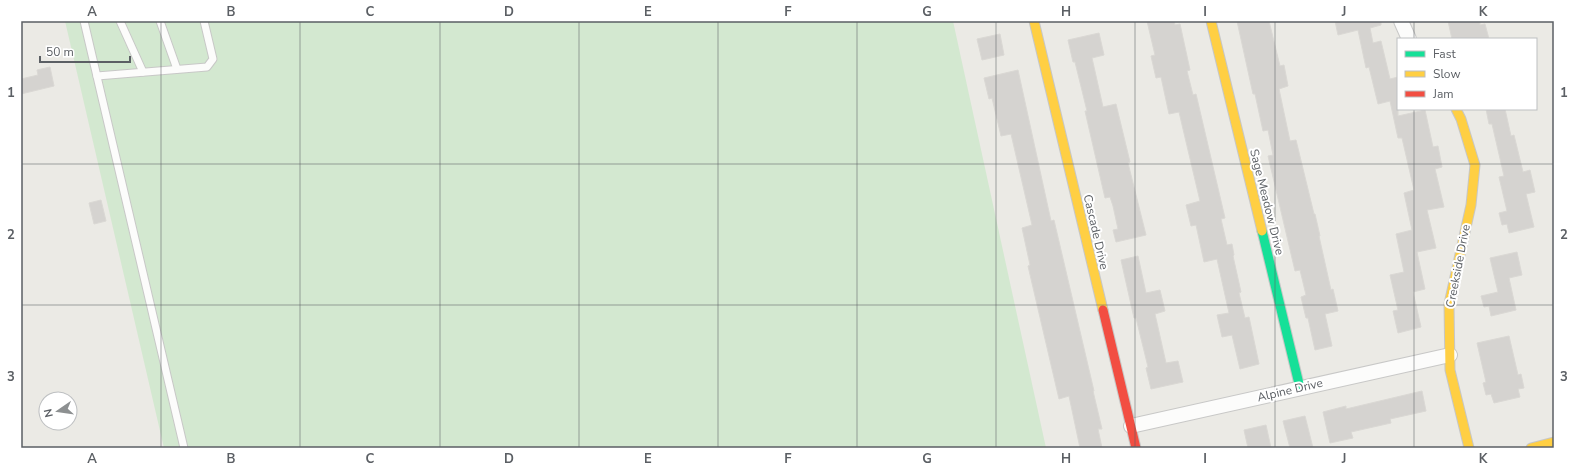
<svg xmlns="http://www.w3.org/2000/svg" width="1575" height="469" font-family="'Nunito Sans',sans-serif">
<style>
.green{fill:#d3e8d0}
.building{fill:#d5d3d0;stroke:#dad8d4}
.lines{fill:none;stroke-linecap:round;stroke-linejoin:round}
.lane-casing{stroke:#c8c8c7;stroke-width:9}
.street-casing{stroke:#c8c8c7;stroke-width:16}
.fast-casing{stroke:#c7c7c6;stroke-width:11}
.slow-casing{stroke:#c7c7c6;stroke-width:11}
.jam-casing{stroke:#c7c7c6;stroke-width:11}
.lane{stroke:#fcfcfb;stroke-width:7}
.street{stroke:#fcfcfb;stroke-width:14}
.fast{stroke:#16e098;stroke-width:9}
.slow{stroke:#ffcf43;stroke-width:9}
.jam{stroke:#f24e42;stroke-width:9}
.grid{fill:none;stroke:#5b5f64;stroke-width:1;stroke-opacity:0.55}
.labels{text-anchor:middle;stroke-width:4;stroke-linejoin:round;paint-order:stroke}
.street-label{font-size:12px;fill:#5b5f64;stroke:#fff}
.neatline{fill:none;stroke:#5b5f64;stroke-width:1.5}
.grid-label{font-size:13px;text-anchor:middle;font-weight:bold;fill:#5b5f64}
</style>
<rect width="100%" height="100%" fill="#ebeae5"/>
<polygon class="green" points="65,21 953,21 1046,448 164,448"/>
<g class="building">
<polygon points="1147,21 1174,21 1175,25 1180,24 1190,70 1187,71 1193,95 1196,94 1225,218 1221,219 1227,245 1232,244 1234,255 1233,256 1241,292 1239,293 1245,318 1249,317 1259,364 1240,369 1232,335 1222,337 1217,315 1229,313 1217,259 1204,262 1196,225 1191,226 1186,205 1200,201 1179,112 1169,114 1161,77 1156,78 1151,56 1155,55"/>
<polygon points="1237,21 1269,21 1280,66 1284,65 1288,86 1279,89 1290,141 1296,140 1314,214 1315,214 1320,236 1319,236 1331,290 1333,289 1338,311 1325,314 1332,346 1315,350 1308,318 1306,318 1301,297 1306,295 1300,270 1295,271 1268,156 1273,155 1268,130 1263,131 1255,94 1253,94"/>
<polygon points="1335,21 1381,21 1381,25 1370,28 1373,43 1381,41 1390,79 1398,77 1398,116 1425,110 1433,147 1438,146 1442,167 1435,169 1444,207 1427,210 1436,248 1417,252 1425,289 1413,292 1421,327 1398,333 1393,311 1398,310 1390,275 1404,272 1396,234 1412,230 1404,193 1414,190 1402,138 1398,138 1390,101 1378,104 1369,67 1366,68 1358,30 1338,35"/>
<polygon points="1448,21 1480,21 1480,25 1485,24 1489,39 1452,39"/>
<polygon points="1099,33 1104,55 1092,58 1103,107 1116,104 1130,162 1128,163 1146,235 1116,242 1113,230 1118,229 1113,206 1110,197 1105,198 1085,111 1087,111 1075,62 1073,62 1068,40"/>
<polygon points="1000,34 1004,55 982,60 977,39"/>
<polygon points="50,67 54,86 21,94 21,79 38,75 37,70"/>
<polygon points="1018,70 1051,221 1054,220 1094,391 1093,391 1102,429 1098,429 1102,448 1080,448 1069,396 1059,399 1028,266 1030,265 1022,228 1032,225 1011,134 1001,136 992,98 989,99 984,78"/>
<polygon points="1486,109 1505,109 1511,136 1514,135 1523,172 1530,170 1535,192 1526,194 1534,227 1509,233 1507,224 1502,225 1499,213 1507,211 1499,177 1504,176 1492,124 1489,124"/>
<polygon points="101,200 106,221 94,224 89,203"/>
<polygon points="1517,252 1522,275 1509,278 1516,310 1491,316 1489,306 1484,307 1481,296 1498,292 1490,258"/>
<polygon points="1138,256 1146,293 1160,290 1165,311 1155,314 1166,363 1178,361 1183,382 1151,389 1146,368 1148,367 1136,318 1134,318 1121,260"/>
<polygon points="1509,336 1518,375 1521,374 1524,388 1518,389 1520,397 1494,403 1491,394 1486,395 1483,383 1486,382 1477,343"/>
<polygon points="1422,391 1426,411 1390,419 1391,423 1351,432 1353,438 1330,443 1323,412 1346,406 1346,409"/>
<polygon points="1305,416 1313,448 1290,448 1283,421"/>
<polygon points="1266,425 1271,448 1248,448 1244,430"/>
</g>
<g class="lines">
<defs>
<g id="lane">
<polyline points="84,21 184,448"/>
<polyline points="120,21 143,72"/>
<polyline points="160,21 177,69"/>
<polyline points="97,76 207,67 213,59 204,21"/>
</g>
<g id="street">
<polyline points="1401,21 1409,39"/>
<polyline points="1131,426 1450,355"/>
</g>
<polyline id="fast" points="1262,231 1300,388"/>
<g id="slow">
<polyline points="1034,21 1103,310"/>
<polyline points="1211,21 1262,231"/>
<polyline points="1456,109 1461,119 1475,165 1471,205 1449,304 1450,370 1469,448"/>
<polyline points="1531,448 1554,442"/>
</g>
<polyline id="jam" points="1103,310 1136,448"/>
</defs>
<use href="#lane" class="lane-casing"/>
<use href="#street" class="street-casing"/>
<use href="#fast" class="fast-casing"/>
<use href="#slow" class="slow-casing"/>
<use href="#jam" class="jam-casing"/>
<use href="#lane" class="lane"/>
<use href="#street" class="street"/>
<use href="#fast" class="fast"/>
<use href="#slow" class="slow"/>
<use href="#jam" class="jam"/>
</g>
<path class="grid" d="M161,21v427M300,21v427M440,21v427M579,21v427M718,21v427M857,21v427M996,21v427M1135,21v427M1275,21v427M1414,21v18M1414,109v339M21,164h1533M21,305h1533"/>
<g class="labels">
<g class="street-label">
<text transform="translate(1267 202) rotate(76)" y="4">Sage Meadow Drive</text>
<text transform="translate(1096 232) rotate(77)" y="4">Cascade Drive</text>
<text transform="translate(1458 266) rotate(-79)" y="4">Creekside Drive</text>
<text transform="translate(1290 390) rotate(-13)" y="4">Alpine Drive</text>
</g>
</g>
<rect width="1575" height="469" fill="none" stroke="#ffffff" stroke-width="44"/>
<rect x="1397" y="38" width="140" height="72" fill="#ffffff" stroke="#bdbfc1"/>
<rect x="1405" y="51" width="20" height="6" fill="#16e098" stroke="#bdbfc1"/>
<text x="1433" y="58" font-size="12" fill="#5b5f64">Fast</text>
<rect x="1405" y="71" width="20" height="6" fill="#ffcf43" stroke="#bdbfc1"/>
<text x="1433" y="78" font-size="12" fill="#5b5f64">Slow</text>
<rect x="1405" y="91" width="20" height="6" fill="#f24e42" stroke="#bdbfc1"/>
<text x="1433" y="98" font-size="12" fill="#5b5f64">Jam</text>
<g transform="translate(58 411) rotate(257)"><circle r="19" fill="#ffffff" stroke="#bdbfc1"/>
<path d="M0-3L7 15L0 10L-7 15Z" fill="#8d9091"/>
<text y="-6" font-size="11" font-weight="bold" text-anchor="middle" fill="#5b5f64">N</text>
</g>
<path d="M40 56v6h90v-6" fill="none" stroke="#5b5f64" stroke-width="2"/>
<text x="46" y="56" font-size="12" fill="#5b5f64" stroke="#ffffff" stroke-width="3" paint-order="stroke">50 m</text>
<rect x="22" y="22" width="1531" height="425" class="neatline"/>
<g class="grid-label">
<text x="92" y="16">A</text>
<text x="231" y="16">B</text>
<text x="370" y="16">C</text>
<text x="509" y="16">D</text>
<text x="648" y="16">E</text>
<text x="788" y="16">F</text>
<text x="927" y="16">G</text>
<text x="1066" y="16">H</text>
<text x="1205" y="16">I</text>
<text x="1344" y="16">J</text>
<text x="1483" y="16">K</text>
<text x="11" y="97">1</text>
<text x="1564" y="97">1</text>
<text x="11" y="239">2</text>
<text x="1564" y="239">2</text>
<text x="11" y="381">3</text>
<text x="1564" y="381">3</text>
<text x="92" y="463">A</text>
<text x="231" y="463">B</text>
<text x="370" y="463">C</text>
<text x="509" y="463">D</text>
<text x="648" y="463">E</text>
<text x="788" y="463">F</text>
<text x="927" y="463">G</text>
<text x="1066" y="463">H</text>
<text x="1205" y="463">I</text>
<text x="1344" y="463">J</text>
<text x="1483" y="463">K</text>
</g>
</svg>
